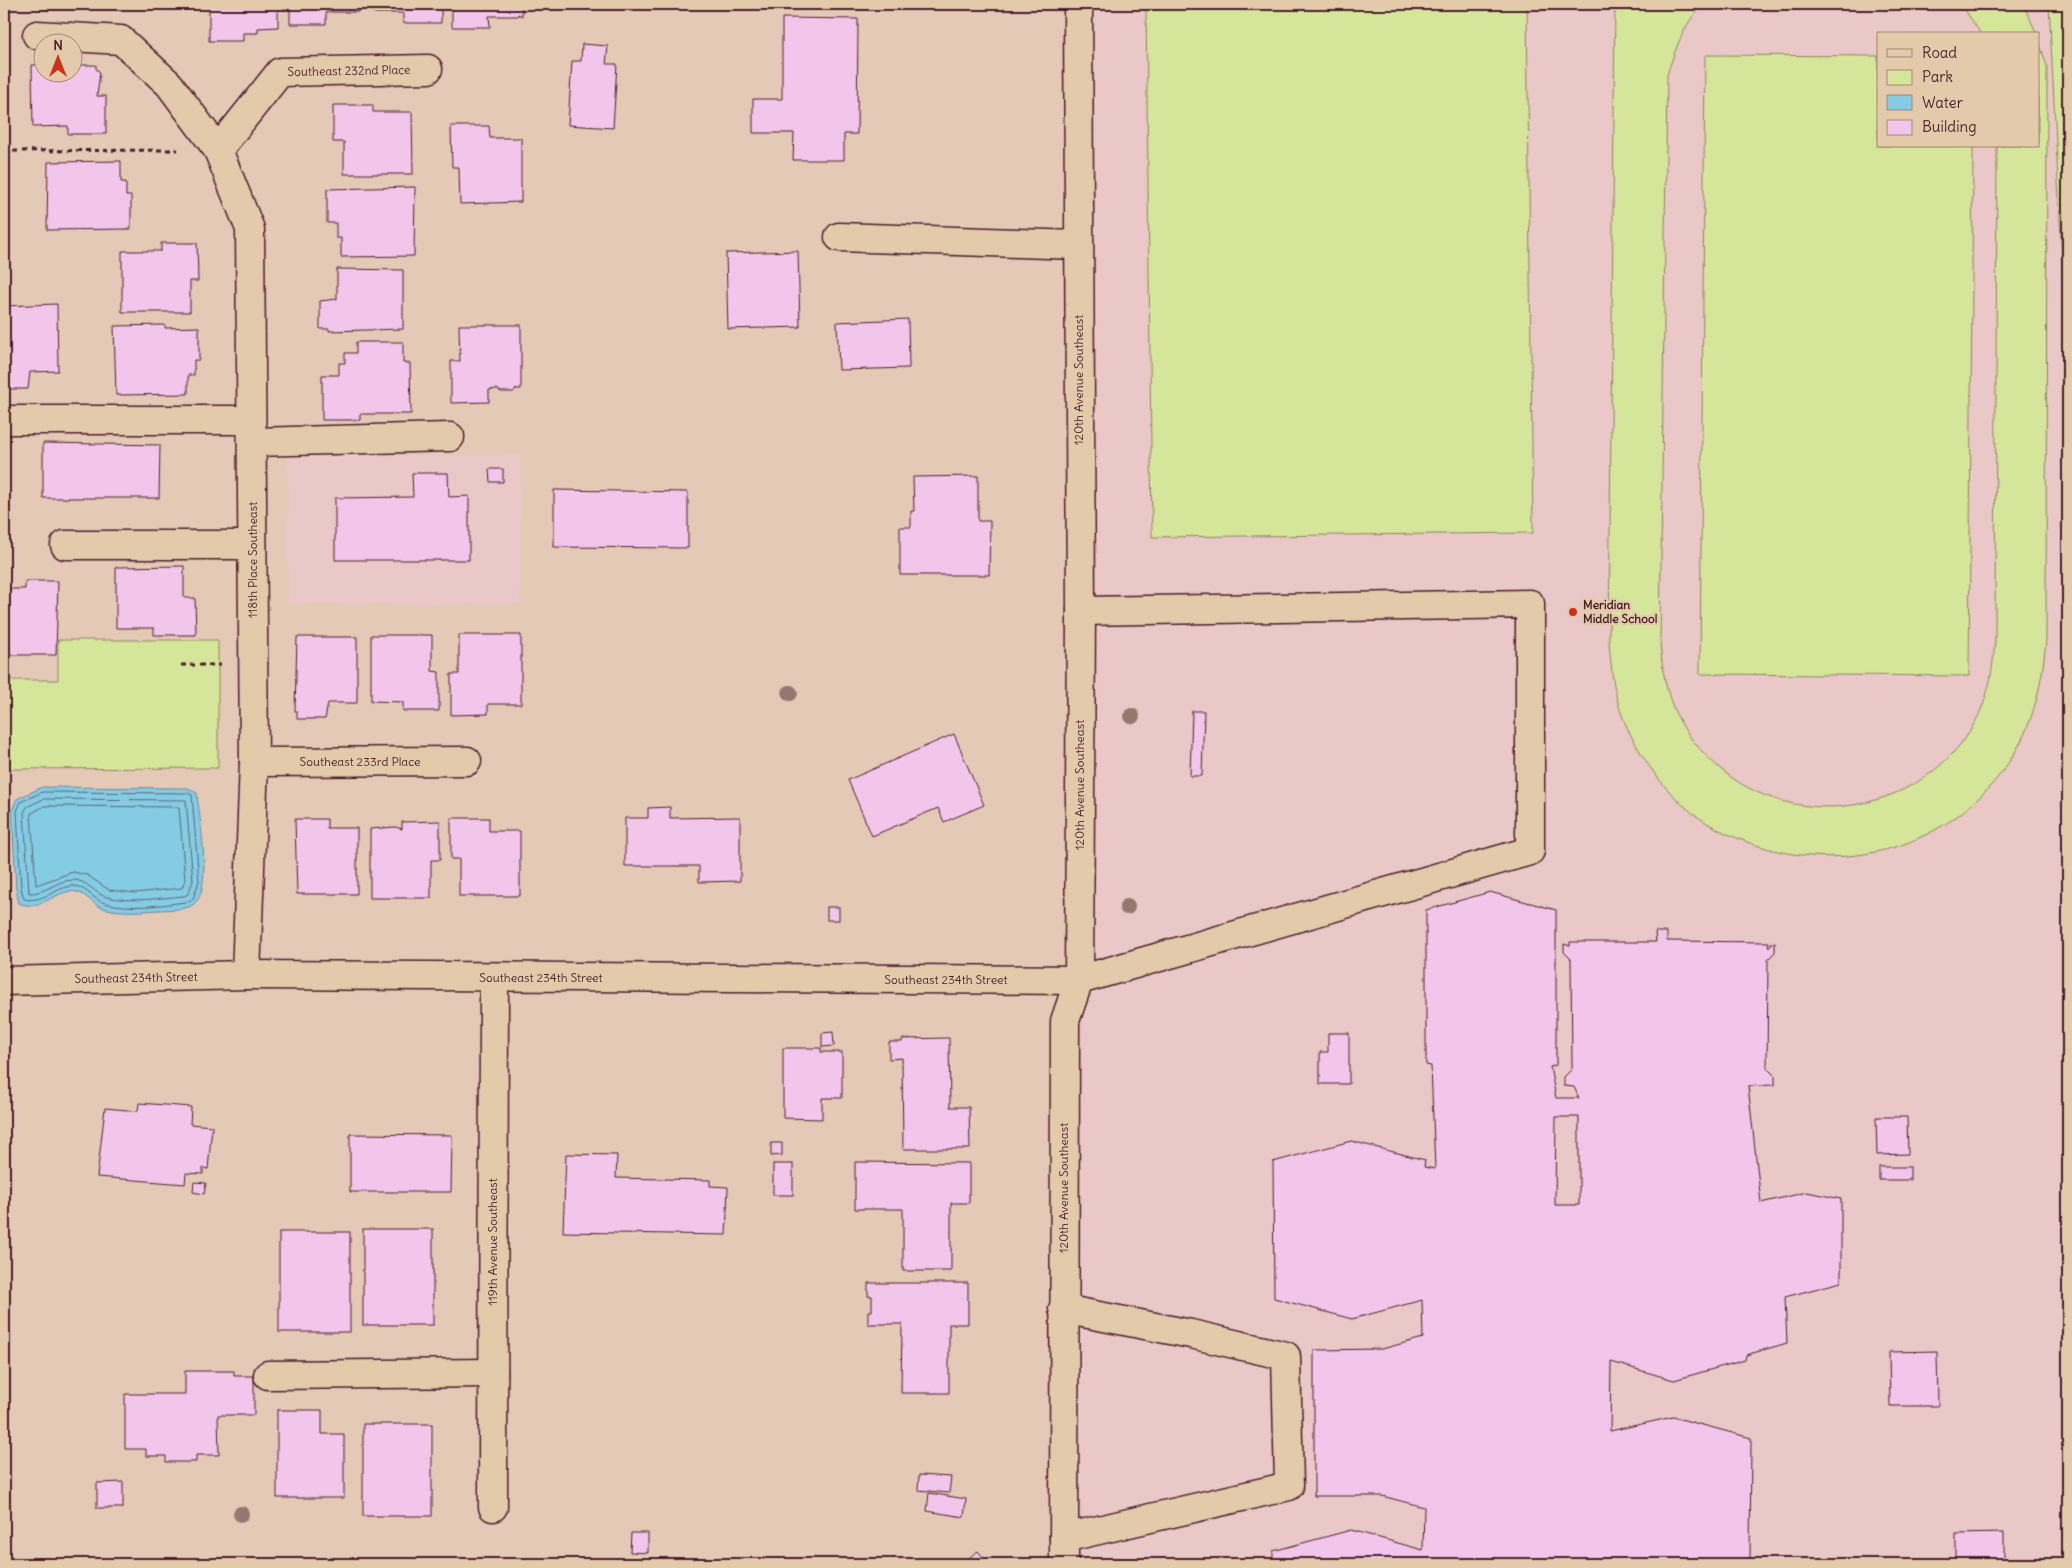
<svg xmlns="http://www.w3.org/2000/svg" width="2072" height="1568" font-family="Delius,sans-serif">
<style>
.built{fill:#e9c8c7;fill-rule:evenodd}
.green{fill:#d5e69a;stroke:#908262}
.water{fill:#83cce4;stroke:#6c879a}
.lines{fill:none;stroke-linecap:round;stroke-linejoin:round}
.shore{stroke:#616475;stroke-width:1}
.building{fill:#f2c6eb;stroke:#4a1f2b;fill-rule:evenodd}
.minor-casing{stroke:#4a1f2b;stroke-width:31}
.path{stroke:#4a1f2b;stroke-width:3;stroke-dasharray:5 4;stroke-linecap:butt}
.minor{stroke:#e2caaa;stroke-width:28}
.tree{fill:#977670}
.poi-dot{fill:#c8321e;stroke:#e2caaa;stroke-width:2}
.labels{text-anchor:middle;stroke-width:4.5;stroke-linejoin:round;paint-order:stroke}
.street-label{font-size:12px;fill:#4a1f2b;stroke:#e2caaa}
.poi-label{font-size:12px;font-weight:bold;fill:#4a1f2b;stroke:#e2caaa;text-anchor:start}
</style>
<rect width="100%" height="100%" fill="#e5c9b7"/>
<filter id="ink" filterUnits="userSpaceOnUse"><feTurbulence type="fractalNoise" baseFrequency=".02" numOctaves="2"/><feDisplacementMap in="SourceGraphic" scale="10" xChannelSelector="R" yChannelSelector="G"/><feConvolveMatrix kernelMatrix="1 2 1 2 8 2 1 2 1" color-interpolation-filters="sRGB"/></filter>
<g filter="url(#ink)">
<g class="built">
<path d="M1078,4h990v1560h-1003zM1878,34h160v112h-160z"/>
<rect x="288" y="455" width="232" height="149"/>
</g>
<g class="green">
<polygon points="1146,4 1527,4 1533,533 1152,537"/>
<path d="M1615,4h87c-18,21 -27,45 -35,71l-7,565c1,21 4,42 11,62 10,28 30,51 52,69 83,68 220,36 260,-66 8,-21 10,-41 12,-63l2,-496h41v-107l9,27 -1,574c-4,43 -12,85 -37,122 -68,101 -200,121 -302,61 -36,-22 -64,-61 -81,-98 -12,-26 -15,-56 -17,-85z"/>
<polygon points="1961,4 2023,4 2037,34 1981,34"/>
<polygon points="2049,4 2068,4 2068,377"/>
<polygon points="1705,55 1878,56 1878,146 1973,146 1969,676 1700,674"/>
<polygon points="58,640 218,640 218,768 4,769 4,680 58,680"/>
</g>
<path class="water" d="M42,787l146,1 9,5c2,24 15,91 -1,109 -7,9 -26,7 -36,8 -18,1 -40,3 -57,-2 -10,-3 -17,-14 -26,-16 -19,-5 -36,21 -58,11l-3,-14 -4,-79 5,-11z"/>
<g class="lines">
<g class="shore">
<path d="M43,792l144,1 5,2 7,86 -6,18 -7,3c-26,3 -55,8 -81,1 -12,-3 -20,-18 -33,-17 -17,2 -30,17 -48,13l-3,-11 -4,-77 4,-9z"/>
<path d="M44,799l142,1 7,81 -5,13 -4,2c-25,2 -52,7 -77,1 -13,-3 -19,-17 -34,-17 -16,0 -28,14 -44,13l-5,-81 3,-5z"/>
<polygon points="45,806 179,807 185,880 182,888 135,893 109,890 87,875 73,872 36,885 31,814"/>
</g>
</g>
<g class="building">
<polygon points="44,4 96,4 96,7 81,7 81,9 44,9"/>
<polygon points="209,4 278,4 278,27 258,28 258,33 243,33 243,41 209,41"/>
<polygon points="290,4 358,4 358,12 326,12 326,24 290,24"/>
<polygon points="372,4 441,4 441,23 403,23 403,13 376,13 372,12"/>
<polygon points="452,4 522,4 522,16 518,14 518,16 489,16 490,27 452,27"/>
<polygon points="782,18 858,19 857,134 844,134 844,160 793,160 794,133 753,133 753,99 782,99"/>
<polygon points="582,44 608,46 606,64 617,64 613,128 568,125 572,61 581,61"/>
<polygon points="32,65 42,65 42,72 72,72 72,65 96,65 96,69 100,72 97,96 106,96 106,134 68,134 68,126 33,127"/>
<polygon points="333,105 373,105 373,112 412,112 413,174 344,174 344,142 333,142"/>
<polygon points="451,126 489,126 490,138 521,138 521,202 460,204 459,167 452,167"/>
<polygon points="121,161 121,182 126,182 126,196 131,196 131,229 47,230 48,162"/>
<polygon points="415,187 414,256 341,257 341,238 336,238 336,223 327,223 327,189"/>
<polygon points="161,243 197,243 198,281 190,281 190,312 122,312 122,251 161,251"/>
<polygon points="798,251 800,327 728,329 726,253"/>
<polygon points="337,269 403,270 403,329 329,331 329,329 320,329 320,301 337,299"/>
<polygon points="57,304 58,371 30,372 28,389 4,389 4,306"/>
<polygon points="908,319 909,368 839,370 837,322"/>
<polygon points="165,325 165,328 199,327 199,360 194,360 194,375 188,375 188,394 116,395 114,326"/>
<polygon points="459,325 521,325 521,389 516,389 513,392 501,392 497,389 489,390 489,402 451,403 451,361 460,361"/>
<polygon points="356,342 403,342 403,363 410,363 411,414 360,414 360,420 322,420 322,375 339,375 339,363 345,363 345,353 356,353"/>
<polygon points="43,443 160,445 159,498 43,498"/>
<polygon points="489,469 503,469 503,482 490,482"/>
<polygon points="412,473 448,473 449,497 469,496 469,560 335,560 335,498 413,497"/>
<polygon points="978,476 978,521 990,521 989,575 900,575 900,527 911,527 911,511 914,511 913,477"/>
<polygon points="554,490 688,492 688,548 554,547"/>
<polygon points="184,566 184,598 195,598 196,635 154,635 154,628 116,628 116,567"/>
<polygon points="25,581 58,581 56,655 4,655 4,589 25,589"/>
<polygon points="371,635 432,635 432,671 439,672 439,711 403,711 403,702 371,701"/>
<polygon points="459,635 521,635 521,704 488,704 488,714 451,715 451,674 459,674"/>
<polygon points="297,637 357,637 357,703 328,703 325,719 297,719 297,711 295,711"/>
<polygon points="1192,711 1204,711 1202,776 1190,776"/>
<polygon points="954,734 984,805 944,822 938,808 872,836 848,780"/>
<polygon points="670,807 670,818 740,817 740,881 699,882 699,866 625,866 625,818 648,818 648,808"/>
<polygon points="451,818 489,818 489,831 520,831 520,896 459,896 459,859 451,859"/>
<polygon points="295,819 327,819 327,828 357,828 357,894 297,894"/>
<polygon points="440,821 440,860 431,860 431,898 370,898 370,829 395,827 402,829 402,822"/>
<path d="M1490,892l66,18v155l-6,2 6,31h23l-5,-11 -10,-1v-9l8,-8 -1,-110 -7,-7v-8l6,2v-4h86l-1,-10h12v9l102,1 -1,4h3v-3h4v9l-7,7 -1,109 8,8v9l-27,1 13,117 46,-11 34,7v83l-56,15 2,46 -41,12 -1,5 -71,20 -63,-18 -1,69 63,-14 78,21 -1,126h-477v-13l78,-21 72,20 1,-43 -42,-11h-68v-146l68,-1 41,-11 -1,-38 -70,19 -78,-21 -1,-136 78,-21 74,19 -1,7 11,2 -4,-103 -5,-1v-155zM1556,1117h23v88h-24z"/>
<rect x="827" y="907" width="12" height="13"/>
<polygon points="833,1032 834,1046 822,1047 822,1033"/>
<polygon points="1328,1033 1349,1033 1349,1084 1320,1084 1320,1052 1328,1052"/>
<polygon points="949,1038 950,1107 969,1107 970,1149 903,1149 902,1058 889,1059 889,1042 902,1042 902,1039"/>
<polygon points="783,1048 821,1048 821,1052 842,1052 842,1098 822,1098 822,1119 783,1118"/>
<polygon points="139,1103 191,1107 190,1124 212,1126 208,1169 203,1168 203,1174 186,1173 185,1184 97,1177 105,1108 138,1111"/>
<polygon points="1876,1117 1907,1117 1908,1154 1877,1155"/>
<polygon points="350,1134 452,1135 451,1192 350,1192"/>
<polygon points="771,1143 782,1143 782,1155 771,1156"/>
<polygon points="566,1154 617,1155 616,1178 710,1180 710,1186 728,1187 726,1235 563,1232"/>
<polygon points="855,1162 969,1163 969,1203 951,1203 951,1271 903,1271 903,1209 855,1209"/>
<rect x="773" y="1164" width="20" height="31"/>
<rect x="1879" y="1167" width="31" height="13"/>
<polygon points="194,1182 206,1183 204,1194 193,1192"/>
<rect x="363" y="1229" width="70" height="96"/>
<rect x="279" y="1232" width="71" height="100"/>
<polygon points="868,1283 968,1283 968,1324 949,1324 949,1393 901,1393 902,1324 868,1324 868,1311 872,1311 872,1296 868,1296"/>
<polygon points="1937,1351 1938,1406 1890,1406 1889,1352"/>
<polygon points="185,1371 234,1371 234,1376 254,1376 254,1415 218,1415 219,1455 196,1455 196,1462 166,1462 166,1456 146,1456 146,1449 125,1449 125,1394 185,1394"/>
<polygon points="277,1410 322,1410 322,1434 344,1434 344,1498 277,1498"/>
<rect x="363" y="1424" width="69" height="92"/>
<polygon points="919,1475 951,1477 949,1493 918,1490"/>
<polygon points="123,1482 123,1508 97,1508 97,1483"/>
<polygon points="929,1493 966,1499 964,1517 927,1511"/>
<polygon points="631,1533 648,1533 648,1553 630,1552"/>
<polygon points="2004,1533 2004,1564 1956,1564 1956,1534"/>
<polygon points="978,1551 988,1564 969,1564 966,1560"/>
</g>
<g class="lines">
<defs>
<g id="minor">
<polyline points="37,35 121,40 169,84 218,150 250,229 254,762 246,975"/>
<polyline points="218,150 280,72 428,69"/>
<polyline points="839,237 1078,245"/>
<polyline points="4,420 251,420"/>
<polyline points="252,442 450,437"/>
<polyline points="65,545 252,545"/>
<polyline points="254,762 467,761"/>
<polyline points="4,981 246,975 1079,980 1530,851 1530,604 1081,611"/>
<polyline points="1063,1309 1191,1334 1286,1356 1289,1486 1064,1538"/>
<polyline points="268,1375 493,1373"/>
<polyline points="493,1507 494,978"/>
<polyline points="1064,1564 1065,1021 1079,980 1081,611 1078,4"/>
</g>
</defs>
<use href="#minor" class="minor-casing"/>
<g class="path">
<polyline points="4,151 178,150"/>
<polyline points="181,665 221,665"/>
</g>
<use href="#minor" class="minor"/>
</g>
<g class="tree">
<circle cx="790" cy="693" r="8"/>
<circle cx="1132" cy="716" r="8"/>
<circle cx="1127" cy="907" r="8"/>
<circle cx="241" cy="1514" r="8"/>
</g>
</g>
<circle class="poi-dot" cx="1573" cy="612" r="5"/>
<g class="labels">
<g class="street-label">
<text transform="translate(349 71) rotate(-1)" y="4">Southeast 232nd Place</text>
<text transform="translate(1079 380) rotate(-90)" y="4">120th Avenue Southeast</text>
<text transform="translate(253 560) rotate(-90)" y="4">118th Place Southeast</text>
<text x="360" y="766">Southeast 233rd Place</text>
<text transform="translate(1080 785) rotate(-90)" y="4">120th Avenue Southeast</text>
<text transform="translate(136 978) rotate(-1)" y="4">Southeast 234th Street</text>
<text x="541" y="982">Southeast 234th Street</text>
<text x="946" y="984">Southeast 234th Street</text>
<text transform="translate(1064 1188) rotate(-90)" y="4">120th Avenue Southeast</text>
<text transform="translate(493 1242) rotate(-90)" y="4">119th Avenue Southeast</text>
</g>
<g class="poi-label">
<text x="1583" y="609">Meridian<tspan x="1583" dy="14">Middle School</tspan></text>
</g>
</g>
<rect width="2072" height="1568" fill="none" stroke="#e2caaa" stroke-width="20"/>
<rect x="10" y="10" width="2052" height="1548" fill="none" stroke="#4a1f2b" stroke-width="2" filter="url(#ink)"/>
<rect x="1877" y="32" width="162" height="115" fill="#e2caaa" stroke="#a58677"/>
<rect x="1887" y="49" width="25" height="8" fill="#e2caaa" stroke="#a58677"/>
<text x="1922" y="58" font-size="15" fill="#4a1f2b">Road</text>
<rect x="1887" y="70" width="25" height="15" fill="#d5e69a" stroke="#a58677"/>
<text x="1922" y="82" font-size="15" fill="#4a1f2b">Park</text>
<rect x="1887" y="95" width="25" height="15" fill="#83cce4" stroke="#a58677"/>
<text x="1922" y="108" font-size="15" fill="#4a1f2b">Water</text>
<rect x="1887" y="120" width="25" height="15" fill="#f2c6eb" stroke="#a58677"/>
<text x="1922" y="132" font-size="15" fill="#4a1f2b">Building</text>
<g transform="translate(58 58)"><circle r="24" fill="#e2caaa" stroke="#a58677"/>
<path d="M0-4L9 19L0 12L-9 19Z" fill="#c8321e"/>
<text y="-8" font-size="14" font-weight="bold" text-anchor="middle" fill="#4a1f2b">N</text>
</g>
</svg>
